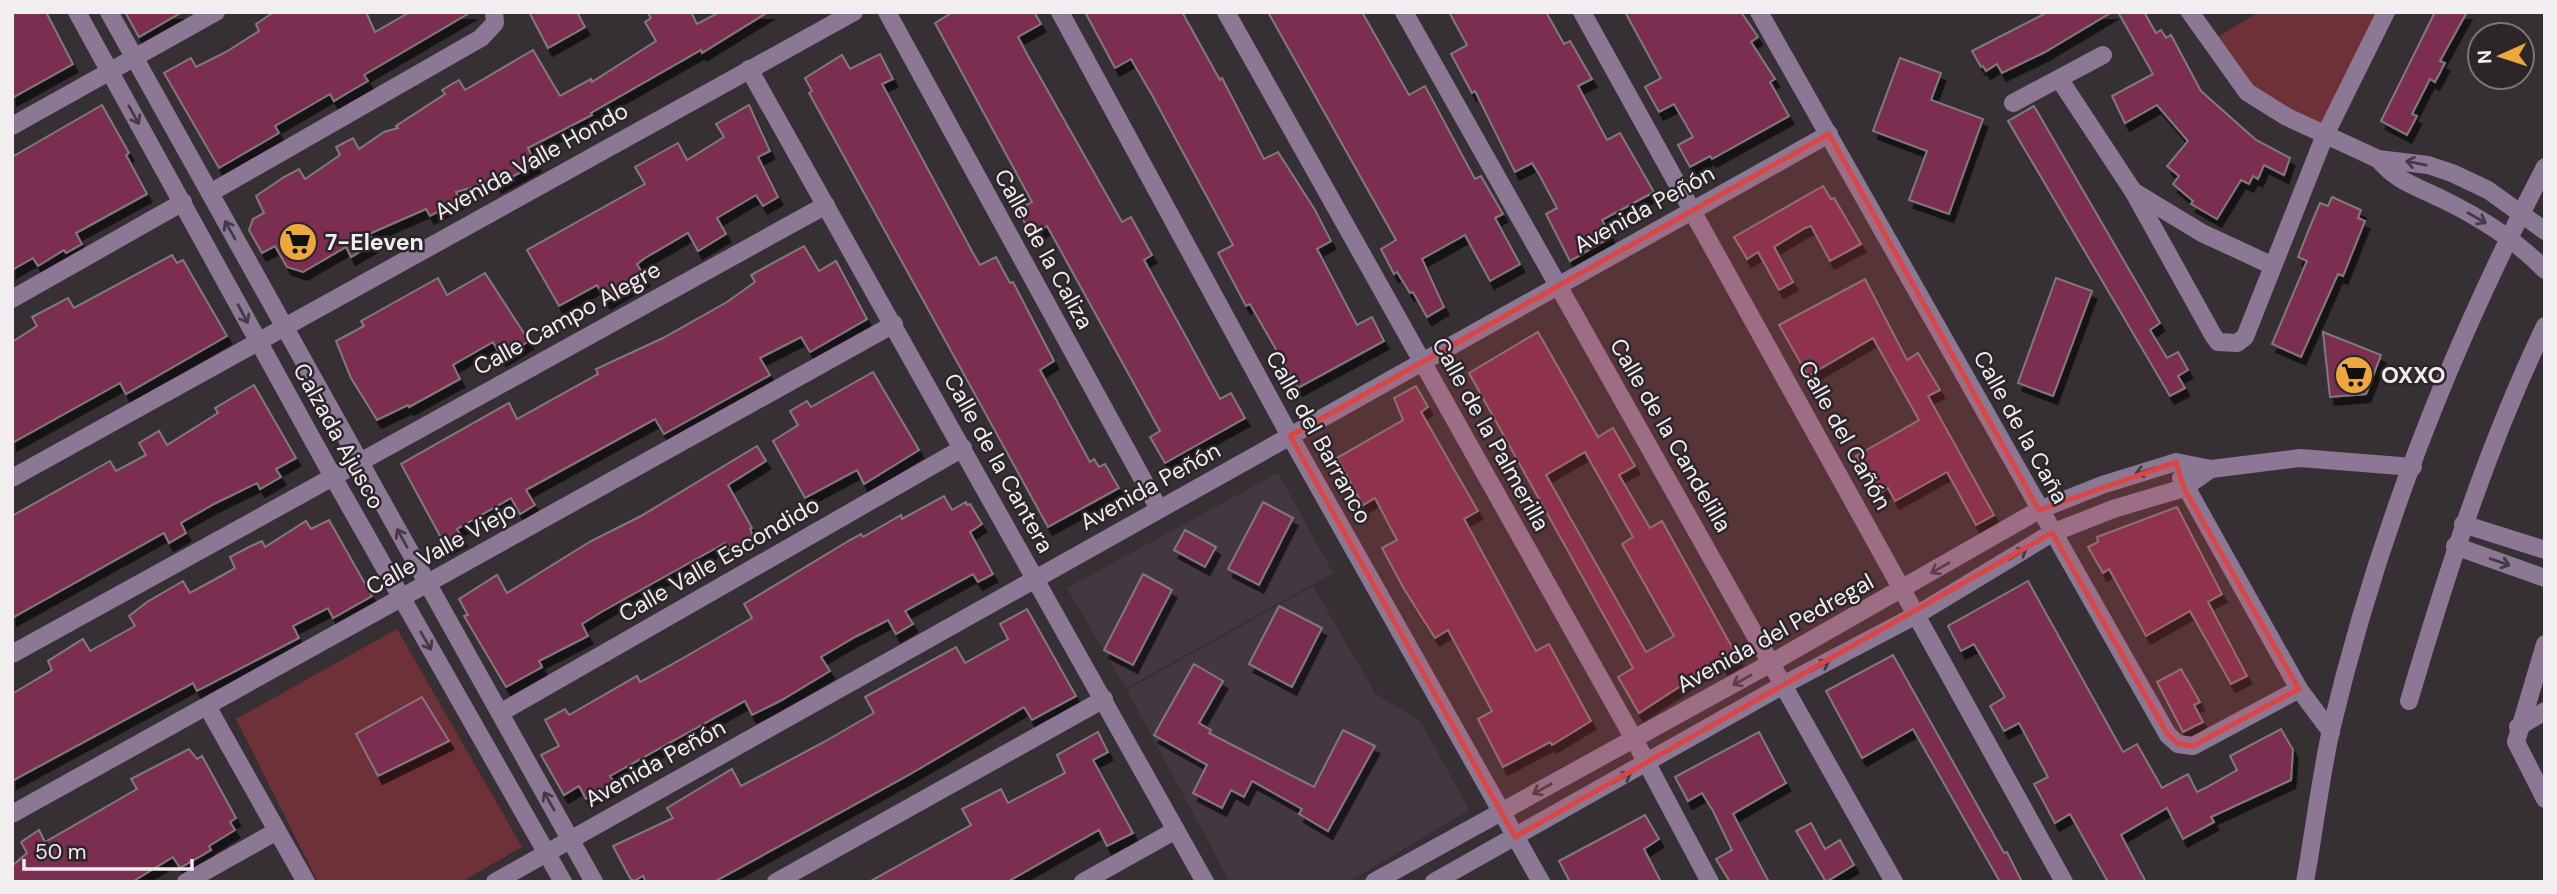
<svg xmlns="http://www.w3.org/2000/svg" width="2557" height="894" font-family="'DM Sans',sans-serif">
<style>
.built{fill:#433840}
.green{fill:#6f3138}
.building{fill:#7b2e51;stroke:#81797c;stroke-width:2;fill-rule:evenodd;filter:url(#shadow)}
.lines{fill:none;stroke-linecap:round;stroke-linejoin:round}
.minor{stroke:#8c7795;stroke-width:18}
.oneway{stroke:#443a45}
.marked{fill:#da4646;fill-opacity:0.2;stroke:#da4646;stroke-width:5;stroke-linejoin:round}
.labels{text-anchor:middle;stroke-width:5;stroke-linejoin:round;paint-order:stroke}
.street-label{font-size:23px;fill:#f1edf0;stroke:#2c262a}
.poi-label{font-size:23px;font-weight:bold;fill:#f1edf0;stroke:#2c262a;text-anchor:start}
</style>
<defs>
<filter id="shadow"><feDropShadow dx="4.5" dy="8" stdDeviation="0" flood-color="#0009"/></filter>
</defs>
<rect width="100%" height="100%" fill="#363034"/>
<g class="built">
<polygon points="1278,473 1333,573 1126,688 1067,588"/>
<polygon points="1313,586 1375,693 1421,722 1469,810 1348,882 1230,882 1127,690"/>
</g>
<g class="green">
<polygon points="2259,12 2384,12 2323,129 2250,88 2214,39"/>
<polygon points="397,629 522,847 461,882 318,882 236,719"/>
</g>
<g class="building">
<polygon points="12,12 46,12 73,64 12,98"/>
<polygon points="125,12 182,12 139,37"/>
<polygon points="274,12 366,12 375,32 410,12 471,12 364,75 368,81 349,92 334,101 330,94 275,126 279,133 219,168 164,73 191,58 196,67 226,52 259,31 256,24"/>
<polygon points="529,12 577,12 585,27 548,48"/>
<polygon points="647,12 691,12 697,24 720,12 768,12 702,53 701,50 591,113 592,115 528,148 536,164 497,185 495,181 456,192 460,200 430,216 426,209 369,234 375,243 351,257 346,247 303,272 287,267 275,246 262,253 249,230 253,219 264,213 256,196 284,177 299,169 305,179 340,155 336,147 353,138 359,149 384,132 398,128 396,126 445,94 442,90 459,80 465,90 533,50 560,96 591,79 592,82 656,41 645,22 651,18"/>
<polygon points="953,12 1034,12 1041,24 1018,37 1028,56 1122,222 1131,217 1152,255 1144,260 1220,399 1231,393 1245,418 1165,463 1150,437 1160,431 1057,244 1047,226 1031,235 1018,210 1032,202 935,23"/>
<polygon points="1085,12 1182,12 1220,80 1222,78 1264,159 1278,152 1315,210 1331,241 1317,249 1357,325 1372,317 1384,341 1298,388 1250,304 1246,306 1218,253 1233,245 1152,95 1131,59 1115,68"/>
<polygon points="1268,12 1362,12 1409,95 1425,86 1475,179 1481,176 1503,214 1495,218 1520,264 1490,281 1465,235 1456,240 1422,259 1444,307 1427,317 1413,292 1410,293 1397,272 1394,274 1381,249 1396,240"/>
<polygon points="1449,12 1546,12 1564,44 1570,41 1592,79 1578,86 1600,127 1607,140 1620,133 1654,192 1602,220 1611,237 1570,261 1546,214 1557,208 1540,176 1532,163 1515,172 1475,91 1472,93 1451,54 1467,45"/>
<polygon points="1625,12 1741,12 1758,37 1751,42 1775,79 1770,82 1789,116 1712,159 1710,156 1690,167 1678,145 1693,137 1674,104 1659,112 1645,87 1661,78"/>
<polygon points="2048,12 2112,12 2045,52 2002,73 1997,64 1986,71 1983,66 1981,67 1972,51"/>
<polygon points="2118,12 2144,12 2156,33 2161,30 2166,38 2171,35 2201,91 2256,140 2290,158 2284,175 2264,165 2258,179 2253,176 2249,184 2241,180 2217,219 2191,204 2193,201 2173,184 2179,176 2167,166 2188,141 2157,105 2125,123 2112,96 2153,74"/>
<polygon points="2435,12 2467,12 2440,61 2445,63 2435,82 2430,79 2412,114 2417,116 2407,135 2381,121"/>
<polygon points="880,54 893,79 882,84 973,253 980,265 996,257 1010,283 1013,282 1054,361 1040,370 1090,462 1094,459 1099,467 1105,464 1119,488 1048,527 809,93 812,91 805,78 842,55 850,69"/>
<polygon points="1900,58 1941,73 1931,100 1983,119 1949,214 1909,200 1927,151 1873,131"/>
<polygon points="102,105 129,153 126,155 147,194 76,233 82,244 66,253 64,250 38,266 33,258 12,270 12,157"/>
<polygon points="749,105 770,151 758,157 778,197 763,206 756,195 717,218 726,234 698,251 688,233 645,258 637,264 645,278 606,301 597,285 559,306 527,250 645,184 635,167 678,143 687,160 724,137 716,124"/>
<polygon points="2034,106 2160,323 2150,330 2167,358 2178,352 2188,370 2178,376 2185,388 2170,396 2008,121"/>
<polygon points="1823,186 1831,199 1834,198 1861,244 1830,261 1811,226 1805,228 1774,247 1793,282 1779,290 1758,252 1747,259 1734,237"/>
<polygon points="2332,197 2361,210 2358,218 2365,221 2343,276 2338,274 2301,357 2272,344 2307,261 2298,257 2309,229 2320,203 2328,206"/>
<polygon points="804,246 819,271 836,261 867,319 810,352 801,337 760,358 770,375 664,434 655,419 526,490 535,505 520,514 511,498 457,529 462,538 446,547 401,464 509,403 517,419 598,374 596,369 663,338 727,302 755,282 751,275"/>
<polygon points="172,255 177,263 183,260 227,336 126,394 120,383 12,443 12,342 37,326 32,317 68,298 74,308"/>
<polygon points="485,273 529,341 502,358 493,342 453,365 460,379 409,407 408,405 377,420 351,378 336,341 364,326 361,321 438,278 447,295"/>
<polygon points="2056,278 2092,291 2053,396 2018,383"/>
<polygon points="1865,279 1907,360 1918,353 1940,390 1928,396 1994,515 1976,525 1947,472 1895,501 1888,488 1878,494 1856,456 1919,420 1873,338 1808,376 1779,325"/>
<path d="M1538,332l60,105 15,-9 22,38 -16,9 31,53 12,-7 76,137 -15,9 -4,-6 -80,52 -21,-36 15,-9 -164,-295zM1585,452l48,85 -11,7 52,92 -28,16 -100,-177z"/>
<polygon points="2323,332 2381,355 2366,394 2330,397"/>
<polygon points="873,372 919,450 864,484 857,470 805,498 773,441 798,425 790,411 807,401 811,407"/>
<polygon points="254,385 296,458 276,469 281,477 260,489 257,483 214,504 181,523 186,533 169,543 164,533 12,618 12,516 110,461 116,471 146,455 139,443 159,431 167,445 218,413 215,408"/>
<polygon points="1416,386 1428,407 1421,412 1478,511 1464,519 1536,651 1549,644 1591,721 1552,745 1550,742 1503,767 1478,719 1492,711 1448,630 1435,638 1404,589 1382,548 1397,540 1375,498 1363,505 1337,458 1403,420 1394,398"/>
<polygon points="757,446 766,461 728,485 752,528 750,529 753,536 729,550 725,543 603,611 582,624 588,636 539,661 542,667 506,687 464,616 468,615 459,599 497,575 507,593 591,541 641,516"/>
<polygon points="944,496 952,510 966,502 967,505 970,504 982,524 970,532 993,574 978,582 973,574 905,611 913,624 896,634 888,620 855,637 821,657 830,671 780,701 752,715 745,701 610,776 616,785 586,799 579,786 564,795 541,755 559,746 545,720 565,709 569,715 637,676 640,682 685,657 752,618 744,604 850,540 861,534 863,537 901,515 902,519"/>
<polygon points="1263,502 1293,518 1259,585 1228,569"/>
<polygon points="2177,507 2222,594 2208,602 2247,676 2231,684 2190,611 2146,636 2109,569 2103,573 2088,547 2098,542 2097,537"/>
<polygon points="329,520 372,596 333,618 328,608 293,626 299,638 197,691 193,683 12,781 12,694 52,670 48,661 83,639 90,651 135,626 129,616 147,602 183,581 190,593 221,576 235,568 230,557 249,547 262,541 265,547 306,521 311,529"/>
<polygon points="1185,530 1216,547 1205,567 1174,550"/>
<polygon points="1143,574 1172,590 1133,665 1104,650"/>
<polygon points="2028,581 2123,752 2137,744 2162,788 2188,774 2197,792 2207,787 2237,770 2230,756 2281,729 2293,750 2291,780 2211,817 2214,822 2183,839 2167,808 2121,835 2146,882 2108,882 2070,814 2055,823 2034,784 2048,777 2019,723 2004,731 1990,706 2005,697 1974,644 1961,651 1948,626"/>
<polygon points="1279,606 1322,628 1292,687 1249,664"/>
<polygon points="1027,609 1076,696 1032,720 1024,707 907,776 714,882 646,882 643,876 634,881 630,878 613,846 673,818 667,808 732,769 741,786 824,742 874,713 865,697 956,647 965,663 1008,639 1000,624"/>
<polygon points="1893,655 2004,853 2007,852 2022,882 2000,882 1913,729 1862,758 1826,691"/>
<polygon points="1194,664 1223,681 1199,723 1211,730 1209,733 1314,787 1343,730 1375,746 1328,831 1299,814 1302,809 1252,781 1244,797 1231,790 1222,808 1193,793 1207,765 1154,735"/>
<polygon points="2181,669 2200,702 2194,705 2203,722 2183,732 2157,682"/>
<polygon points="422,697 449,741 378,776 356,734"/>
<polygon points="1098,732 1108,752 1093,760 1133,833 1107,846 1099,830 1007,882 869,882 971,825 962,809 1001,789 1008,803 1065,773 1057,755"/>
<polygon points="1759,732 1786,783 1733,814 1769,882 1730,882 1716,859 1732,850 1713,811 1702,793 1688,801 1675,777"/>
<polygon points="189,749 197,759 202,756 236,818 230,822 235,830 209,846 211,850 180,868 173,857 132,882 12,882 12,866 27,853 21,842 39,830 45,842 137,789 131,779"/>
<polygon points="1645,815 1659,839 1644,849 1661,882 1570,882 1559,861"/>
<polygon points="1811,823 1825,849 1840,840 1854,865 1826,882 1796,831"/>
</g>
<g class="lines">
<g class="minor">
<polyline points="77,12 332,475 563,882"/>
<polyline points="109,12 594,882"/>
<polyline points="887,12 1159,509"/>
<polyline points="1060,12 1290,436 1541,882"/>
<polyline points="1226,12 1634,739 1710,882"/>
<polyline points="1404,12 1894,882"/>
<polyline points="1582,12 2064,882"/>
<polyline points="1759,12 2168,735 2178,744 2193,746 2299,689"/>
<polyline points="2190,12 2247,92 2287,117 2378,159 2428,165 2452,173 2488,190 2545,231"/>
<polyline points="749,69 1205,882"/>
<polyline points="2060,80 2133,191 2213,335 2218,342 2237,343 2245,337 2325,135 2386,12"/>
<polyline points="2013,103 2103,55"/>
<polyline points="12,126 216,12"/>
<path d="M2378,159c21,24 36,26 64,40 37,18 74,41 103,71"/>
<polyline points="210,193 481,38 495,23 494,12"/>
<polyline points="2136,193 2202,233 2271,265"/>
<polyline points="12,299 183,202"/>
<polyline points="12,478 854,12"/>
<polyline points="2181,478 2299,689 2331,732"/>
<polyline points="2463,524 2545,550"/>
<polyline points="2455,546 2545,578"/>
<polyline points="2545,644 2516,742 2545,799"/>
<polyline points="12,654 826,205"/>
<path d="M2409,701c38,-129 78,-254 136,-375"/>
<polyline points="207,706 306,882"/>
<polyline points="500,713 963,448"/>
<polyline points="2518,727 2545,711"/>
<polyline points="12,814 894,324"/>
<polyline points="186,882 277,831"/>
<polyline points="495,882 1829,134"/>
<polyline points="776,882 1104,699"/>
<polyline points="1083,882 1176,830"/>
<polyline points="1374,882 1773,662 2039,510 2102,485 2176,462 2211,469 2300,458 2413,467"/>
<polyline points="1434,882 1785,684 1918,614 2052,533 2113,509 2184,488 2211,469"/>
<path d="M2305,882c9,-50 15,-102 26,-152 46,-195 121,-385 214,-563"/>
</g>
</g>
<defs><path id="oneway-shaft" d="M-6 0H5M1.5-3L5.5 0L1.5 3" fill="none" stroke-width="1.6" stroke-linecap="round" stroke-linejoin="round" transform="scale(1.75)"/></defs>
<g class="oneway">
<use href="#oneway-shaft" transform="translate(134 115) rotate(61)"/>
<use href="#oneway-shaft" transform="translate(2416 163) rotate(-169)"/>
<use href="#oneway-shaft" transform="translate(2477 218) rotate(30)"/>
<use href="#oneway-shaft" transform="translate(230 230) rotate(-119)"/>
<use href="#oneway-shaft" transform="translate(243 314) rotate(62)"/>
<use href="#oneway-shaft" transform="translate(2145 471) rotate(163)"/>
<use href="#oneway-shaft" transform="translate(402 538) rotate(-119)"/>
<use href="#oneway-shaft" transform="translate(2018 554) rotate(-31)"/>
<use href="#oneway-shaft" transform="translate(2500 562) rotate(19)"/>
<use href="#oneway-shaft" transform="translate(1940 568) rotate(150)"/>
<use href="#oneway-shaft" transform="translate(426 641) rotate(60)"/>
<use href="#oneway-shaft" transform="translate(1820 666) rotate(-28)"/>
<use href="#oneway-shaft" transform="translate(1742 680) rotate(151)"/>
<use href="#oneway-shaft" transform="translate(1622 778) rotate(-29)"/>
<use href="#oneway-shaft" transform="translate(1542 789) rotate(151)"/>
<use href="#oneway-shaft" transform="translate(549 801) rotate(-119)"/>
</g>
<path class="marked" d="M1829,134l210,376 137,-48 8,26 115,201 -106,57 -15,-2 -10,-9 -116,-202 -537,304 -225,-401z"/>
<defs>
<symbol id="supermarket-disc" viewBox="-11 -11 22 22"><circle r="9.5" fill="#eea73d" stroke="#2c262a"/><path d="M-6-5.5h2.5l.6 2H6L4.5 2H-2.5L-4.4-4H-6ZM-1.5 3.2a1.3 1.3 0 1 0 .1 0ZM3 3.2a1.3 1.3 0 1 0 .1 0Z" fill="#111"/></symbol>
</defs>
<g fill-rule="evenodd">
<use href="#supermarket-disc" x="276" y="220" width="44" height="44"/>
<use href="#supermarket-disc" x="2332" y="353" width="44" height="44"/>
</g>
<g class="labels">
<g class="street-label">
<text transform="translate(531 161) rotate(-29)" y="8">Avenida Valle Hondo</text>
<text transform="translate(1644 209) rotate(-29)" y="8">Avenida Peñón</text>
<text transform="translate(1044 249) rotate(61)" y="8">Calle de la Caliza</text>
<text transform="translate(567 318) rotate(-29)" y="8">Calle Campo Alegre</text>
<text transform="translate(2021 427) rotate(61)" y="8">Calle de la Caña</text>
<text transform="translate(1491 434) rotate(61)" y="8">Calle de la Palmerilla</text>
<text transform="translate(1671 435) rotate(60)" y="8">Calle de la Candelilla</text>
<text transform="translate(1845 435) rotate(61)" y="8">Calle del Cañón</text>
<text transform="translate(339 436) rotate(61)" y="8">Calzada Ajusco</text>
<text transform="translate(1319 437) rotate(61)" y="8">Calle del Barranco</text>
<text transform="translate(999 463) rotate(61)" y="8">Calle de la Cantera</text>
<text transform="translate(1150 486) rotate(-29)" y="8">Avenida Peñón</text>
<text transform="translate(441 548) rotate(-29)" y="8">Calle Valle Viejo</text>
<text transform="translate(719 559) rotate(-30)" y="8">Calle Valle Escondido</text>
<text transform="translate(1775 633) rotate(-29)" y="8">Avenida del Pedregal</text>
<text transform="translate(655 763) rotate(-29)" y="8">Avenida Peñón</text>
</g>
<g class="poi-label">
<text x="325" y="250">7-Eleven</text>
<text x="2381" y="383">OXXO</text>
</g>
</g>
<rect width="2557" height="894" fill="none" stroke="#f1edf0" stroke-width="28"/>
<g transform="translate(2501 56) rotate(267)"><circle r="33" fill="#2c262a" stroke="#7b7679" stroke-width="2"/>
<path d="M0-5L12 26L0 18L-12 26Z" fill="#eea73d"/>
<text y="-10" font-size="19" font-weight="bold" text-anchor="middle" fill="#f1edf0">N</text>
</g>
<path d="M24 859v10h168v-10" fill="none" stroke="#f1edf0" stroke-width="3.5"/>
<text x="35" y="859" font-size="21" fill="#f1edf0" stroke="#2c262a" stroke-width="5" paint-order="stroke">50 m</text>
</svg>
